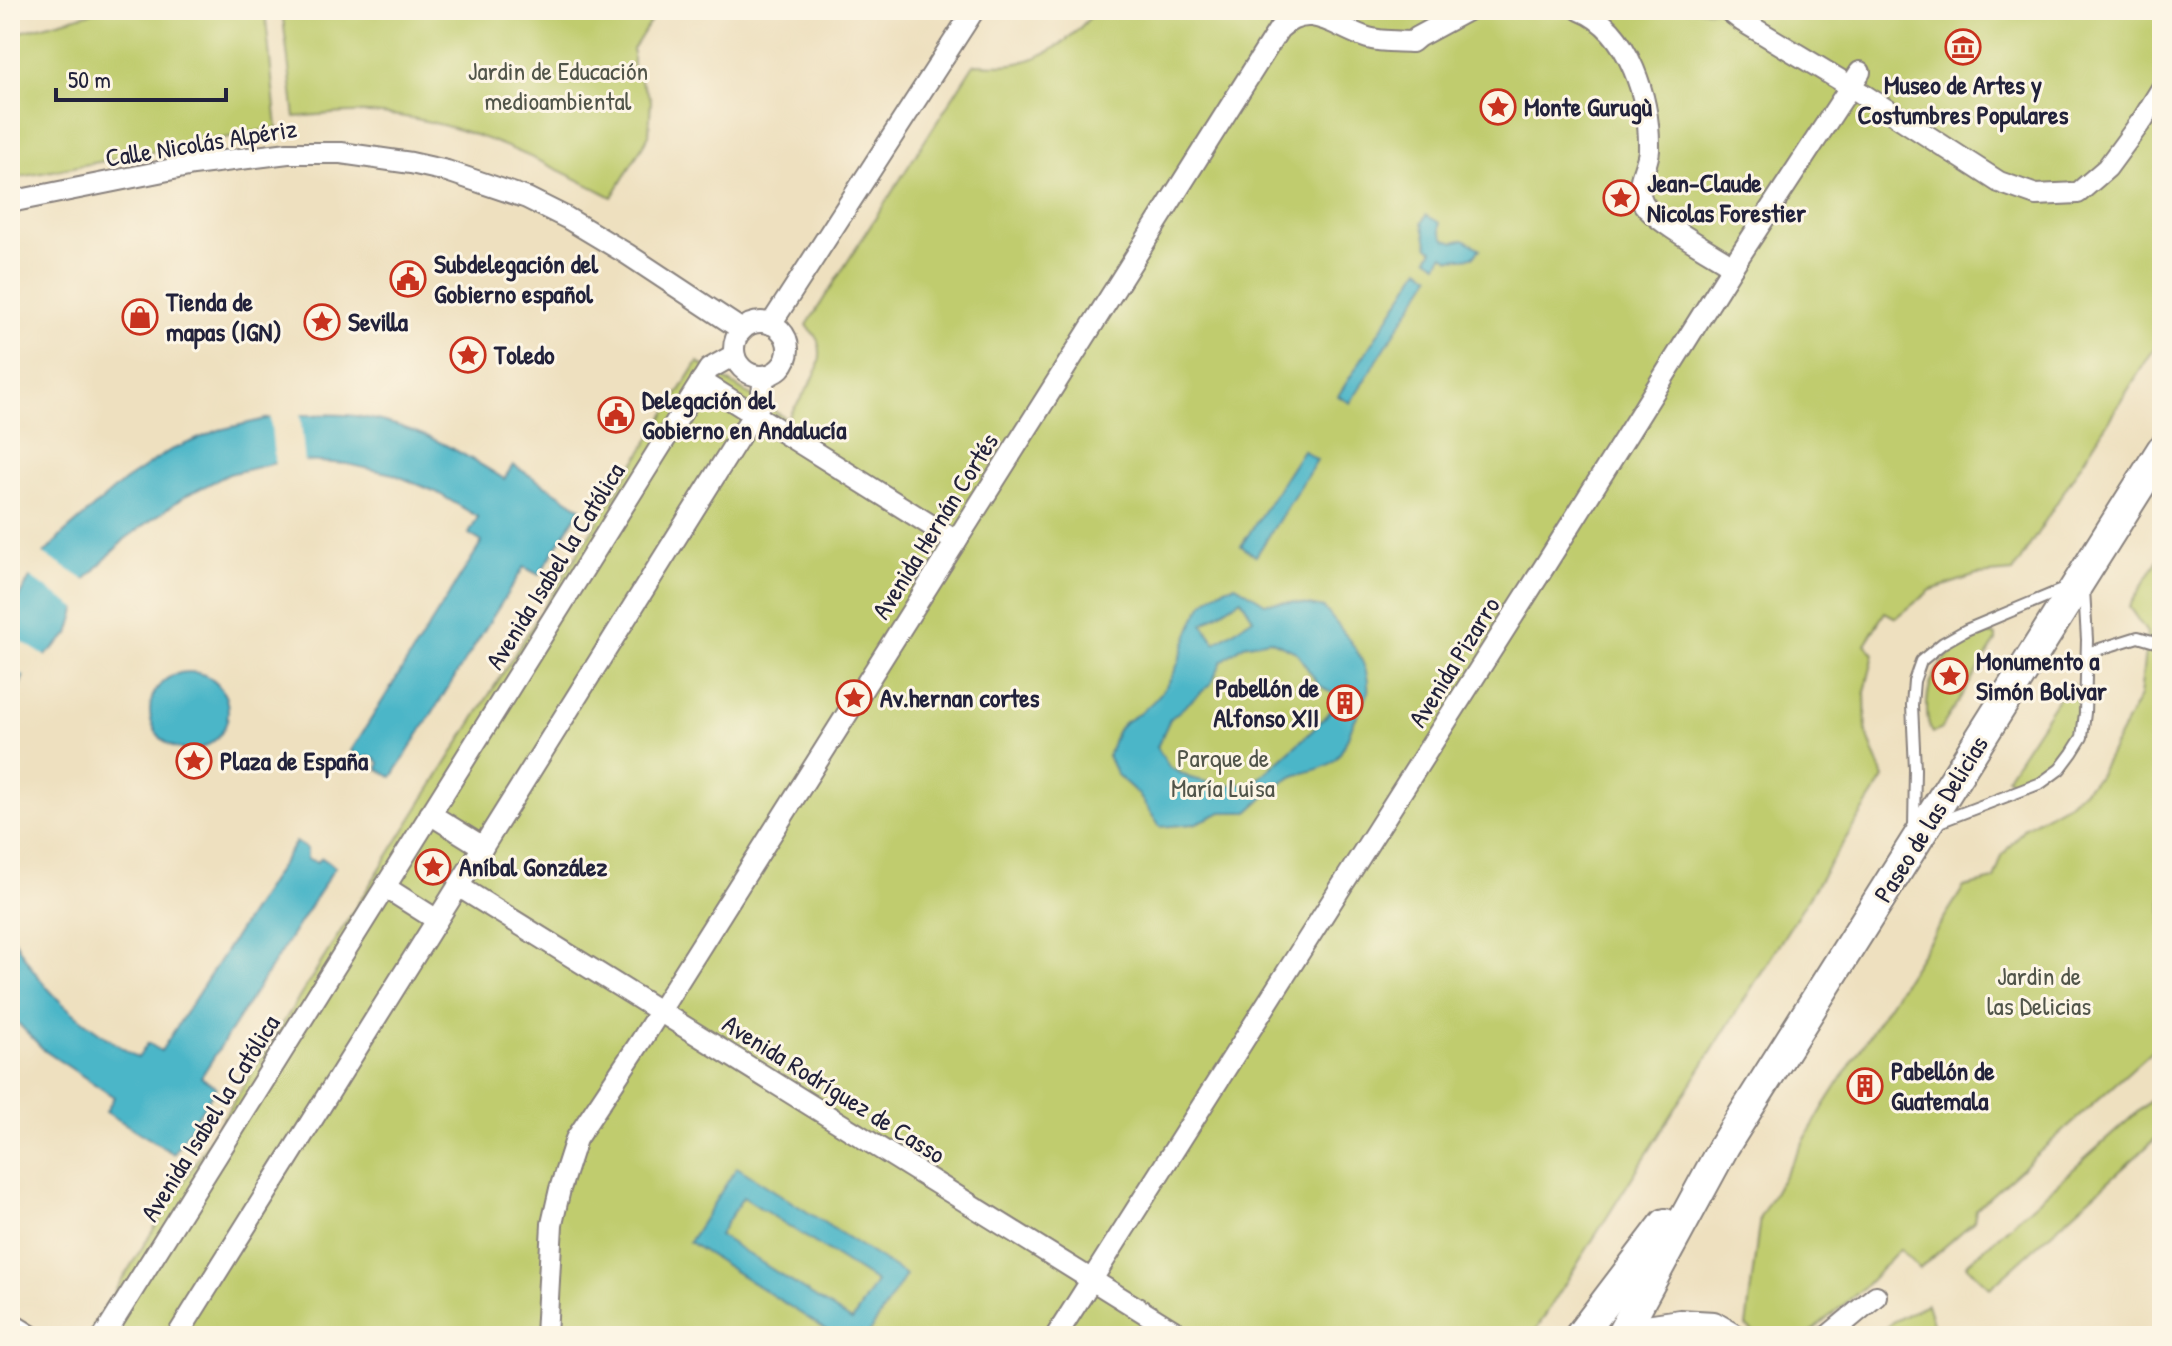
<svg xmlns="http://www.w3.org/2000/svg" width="2172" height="1346" font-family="'Patrick Hand',sans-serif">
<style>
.green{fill:#c0cc6e;stroke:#717754;stroke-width:2}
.water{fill:#4bb6c8;stroke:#366c82;stroke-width:2;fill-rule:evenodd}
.pier{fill:#eee0bf}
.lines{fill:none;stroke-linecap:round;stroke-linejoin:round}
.lane-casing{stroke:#88817d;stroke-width:14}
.street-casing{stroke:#88817d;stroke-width:24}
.primary-casing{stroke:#88817d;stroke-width:34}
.lane{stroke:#fff;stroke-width:10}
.street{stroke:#fff;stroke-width:20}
.primary{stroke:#fff;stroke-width:30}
.labels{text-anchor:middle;stroke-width:6;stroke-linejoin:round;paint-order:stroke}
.park-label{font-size:26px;fill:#51554a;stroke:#fcf5e5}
.poi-label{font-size:26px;font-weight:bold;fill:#22223b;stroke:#fcf5e5;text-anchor:start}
.street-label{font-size:26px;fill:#22223b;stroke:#fcf5e5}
</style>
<rect width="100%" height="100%" fill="#fcf5e5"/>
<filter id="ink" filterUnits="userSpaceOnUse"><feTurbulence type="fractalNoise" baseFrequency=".0125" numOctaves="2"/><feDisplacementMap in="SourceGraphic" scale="16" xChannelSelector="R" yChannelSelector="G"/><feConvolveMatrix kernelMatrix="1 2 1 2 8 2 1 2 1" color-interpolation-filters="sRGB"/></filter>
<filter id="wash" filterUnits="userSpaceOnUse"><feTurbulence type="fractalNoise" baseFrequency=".006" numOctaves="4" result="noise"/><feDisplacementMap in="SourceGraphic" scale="32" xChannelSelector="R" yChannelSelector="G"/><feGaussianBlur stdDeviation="1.8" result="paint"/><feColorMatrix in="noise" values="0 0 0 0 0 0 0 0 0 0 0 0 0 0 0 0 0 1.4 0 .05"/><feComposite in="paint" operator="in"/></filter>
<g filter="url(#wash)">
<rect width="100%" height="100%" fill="#eee0bf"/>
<g class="green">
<polygon points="102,10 265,10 277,128 10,179 10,35"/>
<path d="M282,10h376l-25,39v18l18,32 -2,36 -37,62c-77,-40 -156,-79 -243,-84 -25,-1 -50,2 -74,4z"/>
<path d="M1096,10h1066v326l-149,236 -36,3 -46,15 -35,28 -11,-6 -20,32 9,10 -9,38 1,40 18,46 -352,558h-1423l-16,-10 605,-964 89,57c13,-21 41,-51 31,-78 -2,-5 -8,-11 -11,-16l167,-261c12,0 26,2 38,0 37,-6 62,-27 84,-54z"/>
<polygon points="2162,553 2162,1042 1976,1209 1974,1221 1919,1269 1900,1249 1860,1291 1806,1336 1758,1336 1746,1326 1760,1217 1824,1106 1964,887 1994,880 2002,856 2024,828 2070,802 2097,778 2140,696 2147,633 2129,607"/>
<path d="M1992,634l4,2v5l-56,89 -7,3c-5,-7 -6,-15 -6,-24 -1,-39 28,-68 65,-75z"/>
<path d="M2068,683l5,1c16,45 -18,88 -61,98l-5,-5 1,-2z"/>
<polygon points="2162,1090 2162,1133 1990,1288 1966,1265"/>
<polygon points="1927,1304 1937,1336 1877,1336 1892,1322"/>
</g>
<g class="water">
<polygon points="1426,215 1440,223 1440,230 1445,239 1454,242 1464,239 1480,249 1473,257 1450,259 1443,255 1438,264 1428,258 1433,250 1428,247 1422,222"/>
<polygon points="1420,268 1431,276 1350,403 1338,396"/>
<path d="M300,415c18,0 38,-2 56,1 58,9 99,32 148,63l9,-14 68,43 -42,67 -15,-8 -132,210 -14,-8 1,-6 -4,-5 -6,-2 -5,3 -13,-8 131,-209 -13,-8 9,-17 -42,-25 -43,-18 -46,-10 -42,-3 -30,2 -46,11 -44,22 -60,43 -40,41 -16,54 -45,41 -14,36v-99l34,-58 19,-20 61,-53 45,-30 50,-21 51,-12z"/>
<polygon points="1303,450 1317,460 1256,556 1241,546"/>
<path d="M1236,585l29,18 27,-1 32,6c19,24 48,53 44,85 -2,9 -12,23 -16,33 -4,12 -10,29 -21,37 -10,7 -23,8 -34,12 -19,7 -35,25 -49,37h-26l-28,12 -34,3 -22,-33 -21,-19 -9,-19c4,-9 6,-22 12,-29 4,-6 14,-10 20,-14 9,-7 19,-17 26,-27 25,-34 19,-91 70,-101zM1241,599l12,19 -38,25 -12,-19zM1270,640l26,12 22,32 17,11v11l-22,24 -59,53 -30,3 -34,-8 -21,-11 -12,-20 13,-28 41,-35 11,-23 22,-16z"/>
<circle cx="189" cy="711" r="39"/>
<path d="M296,842l11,7v10l10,3 5,-4 13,9 -134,210 15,10 -42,67 -68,-42 8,-15 -69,-46 -35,-36v-84c31,63 70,91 128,127l10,-15 13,8z"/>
<path d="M737,1167l169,108 -39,61h-31l-147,-94zM743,1197l133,85 -24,39 -133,-86z"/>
</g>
<g class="pier">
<polygon points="300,411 305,465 275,467 270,414"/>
<polygon points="40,552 88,582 79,610 28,576"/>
<polygon points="10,634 48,658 28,678 10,666"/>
</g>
</g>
<g filter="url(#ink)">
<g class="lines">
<defs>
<g id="lane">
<polyline points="2087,653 2138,637 2162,644"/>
<polyline points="1939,822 2041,783 2060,769 2072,753 2082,737 2085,713 2087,640 2084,589"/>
<polyline points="1914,827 1915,769 1912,705 1914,681 1921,661 1943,643 1966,630 2064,589"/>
</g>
<g id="street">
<path d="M1580,10c50,20 70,91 69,140 -1,18 -16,34 -6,53 11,18 70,50 90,63"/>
<polyline points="1728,10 1742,21 1850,86 1999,182 2036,195 2078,193 2107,168 2143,119 2162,88"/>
<polyline points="10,202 193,165 288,153 341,153 411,163 447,171 527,198 567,218 627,254 742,330"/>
<circle cx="761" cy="349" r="27"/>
<polyline points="771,324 974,10"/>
<polyline points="701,381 956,541"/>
<polyline points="430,814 483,847"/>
<polyline points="458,886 1182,1336"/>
<polyline points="385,887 437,920"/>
<polyline points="10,1323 31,1336"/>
<polyline points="1626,1328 1680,1320 1714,1322 1738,1336"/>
<polyline points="104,1336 709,369 734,355"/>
<polyline points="177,1336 761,402 764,377"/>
<path d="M546,1336l6,-112 8,-35 16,-50 63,-95 640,-1015c31,-29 55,-2 89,9 13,4 30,3 44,4l6,-5 50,-27"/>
<polyline points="1056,1336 1546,564 1733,266 1860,72"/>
<polyline points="1828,1336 1876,1296"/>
</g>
<g id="primary">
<polyline points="1580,1336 1665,1224"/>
<polyline points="1621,1336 1724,1146 2162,450"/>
</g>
</defs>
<use href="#lane" class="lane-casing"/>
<use href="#street" class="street-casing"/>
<use href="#primary" class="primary-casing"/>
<use href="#lane" class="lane"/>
<use href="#street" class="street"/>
<use href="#primary" class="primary"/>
</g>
</g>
<defs>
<symbol id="museum-ring" viewBox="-11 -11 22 22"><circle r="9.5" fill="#fcf5e5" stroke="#c8321e" stroke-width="1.5"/><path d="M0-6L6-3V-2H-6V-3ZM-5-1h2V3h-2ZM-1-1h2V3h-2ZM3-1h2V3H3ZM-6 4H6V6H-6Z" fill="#c8321e"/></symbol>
<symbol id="sight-ring" viewBox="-11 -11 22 22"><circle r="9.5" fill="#fcf5e5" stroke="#c8321e" stroke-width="1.5"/><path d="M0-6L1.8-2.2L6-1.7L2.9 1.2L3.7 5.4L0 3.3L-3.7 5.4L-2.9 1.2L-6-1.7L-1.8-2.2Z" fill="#c8321e"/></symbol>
<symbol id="civic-ring" viewBox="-11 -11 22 22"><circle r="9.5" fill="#fcf5e5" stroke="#c8321e" stroke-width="1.5"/><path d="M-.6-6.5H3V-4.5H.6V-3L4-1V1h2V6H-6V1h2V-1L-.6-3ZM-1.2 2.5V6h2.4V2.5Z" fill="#c8321e"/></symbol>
<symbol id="shop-ring" viewBox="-11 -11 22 22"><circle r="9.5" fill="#fcf5e5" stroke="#c8321e" stroke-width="1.5"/><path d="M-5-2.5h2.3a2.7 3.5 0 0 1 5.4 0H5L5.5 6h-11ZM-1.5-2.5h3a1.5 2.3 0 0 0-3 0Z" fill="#c8321e"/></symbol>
<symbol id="building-ring" viewBox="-11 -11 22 22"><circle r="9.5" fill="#fcf5e5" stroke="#c8321e" stroke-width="1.5"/><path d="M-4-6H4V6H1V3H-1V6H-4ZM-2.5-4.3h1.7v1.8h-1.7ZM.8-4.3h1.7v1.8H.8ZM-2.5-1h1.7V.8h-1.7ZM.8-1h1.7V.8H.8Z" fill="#c8321e"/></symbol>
</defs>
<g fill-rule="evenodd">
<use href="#museum-ring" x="1943" y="27" width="40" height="40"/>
<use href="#sight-ring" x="1478" y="87" width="40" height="40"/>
<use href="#sight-ring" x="1601" y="178" width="40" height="40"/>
<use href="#civic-ring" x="388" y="259" width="40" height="40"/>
<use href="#shop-ring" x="120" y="297" width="40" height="40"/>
<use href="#sight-ring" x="302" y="302" width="40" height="40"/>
<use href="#sight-ring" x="448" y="335" width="40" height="40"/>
<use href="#civic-ring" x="596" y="395" width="40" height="40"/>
<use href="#sight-ring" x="1930" y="656" width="40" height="40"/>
<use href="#sight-ring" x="834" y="678" width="40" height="40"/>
<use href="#building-ring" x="1325" y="683" width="40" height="40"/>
<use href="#sight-ring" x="174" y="741" width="40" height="40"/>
<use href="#sight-ring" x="413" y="847" width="40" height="40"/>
<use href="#building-ring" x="1845" y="1066" width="40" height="40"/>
</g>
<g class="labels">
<g class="park-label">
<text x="558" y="80">Jardin de Educación<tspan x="558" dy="30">medioambiental</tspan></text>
<text x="1223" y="767">Parque de<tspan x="1223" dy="30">María Luisa</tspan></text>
<text x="2039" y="985">Jardin de<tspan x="2039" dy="30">las Delicias</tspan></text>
</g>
<g class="poi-label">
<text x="1963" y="94" text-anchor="middle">Museo de Artes y<tspan x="1963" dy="30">Costumbres Populares</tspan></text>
<text x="1524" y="116">Monte Gurugù</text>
<text x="1647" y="192">Jean-Claude<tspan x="1647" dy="30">Nicolas Forestier</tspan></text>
<text x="434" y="273">Subdelegación del<tspan x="434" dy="30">Gobierno español</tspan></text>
<text x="166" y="311">Tienda de<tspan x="166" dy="30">mapas (IGN)</tspan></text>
<text x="348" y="331">Sevilla</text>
<text x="494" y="364">Toledo</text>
<text x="642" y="409">Delegación del<tspan x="642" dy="30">Gobierno en Andalucía</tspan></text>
<text x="1976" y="670">Monumento a<tspan x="1976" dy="30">Simón Bolivar</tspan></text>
<text x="1319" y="697" text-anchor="end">Pabellón de<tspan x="1319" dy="30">Alfonso XII</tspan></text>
<text x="880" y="707">Av.hernan cortes</text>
<text x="220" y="770">Plaza de España</text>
<text x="459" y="876">Aníbal González</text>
<text x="1891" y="1080">Pabellón de<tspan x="1891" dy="30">Guatemala</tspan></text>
</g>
<g class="street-label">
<text transform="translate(201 143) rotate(-9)" y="9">Calle Nicolás Alpériz</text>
<text transform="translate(935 526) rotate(-58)" y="9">Avenida Hernán Cortés</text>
<text transform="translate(555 566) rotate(-58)" y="9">Avenida Isabel la Católica</text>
<text transform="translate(1454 662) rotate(-58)" y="9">Avenida Pizarro</text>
<text transform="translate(1931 819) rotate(-58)" y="9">Paseo de las Delicias</text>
<text transform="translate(834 1089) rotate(32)" y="9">Avenida Rodríguez de Casso</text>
<text transform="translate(210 1118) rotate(-58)" y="9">Avenida Isabel la Católica</text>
</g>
</g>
<rect width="2172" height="1346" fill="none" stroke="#fcf5e5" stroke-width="40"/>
<path d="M56 88v12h170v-12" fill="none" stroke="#22223b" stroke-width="4"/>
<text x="68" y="88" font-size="24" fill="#22223b" stroke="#fcf5e5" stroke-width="6" paint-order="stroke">50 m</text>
</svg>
